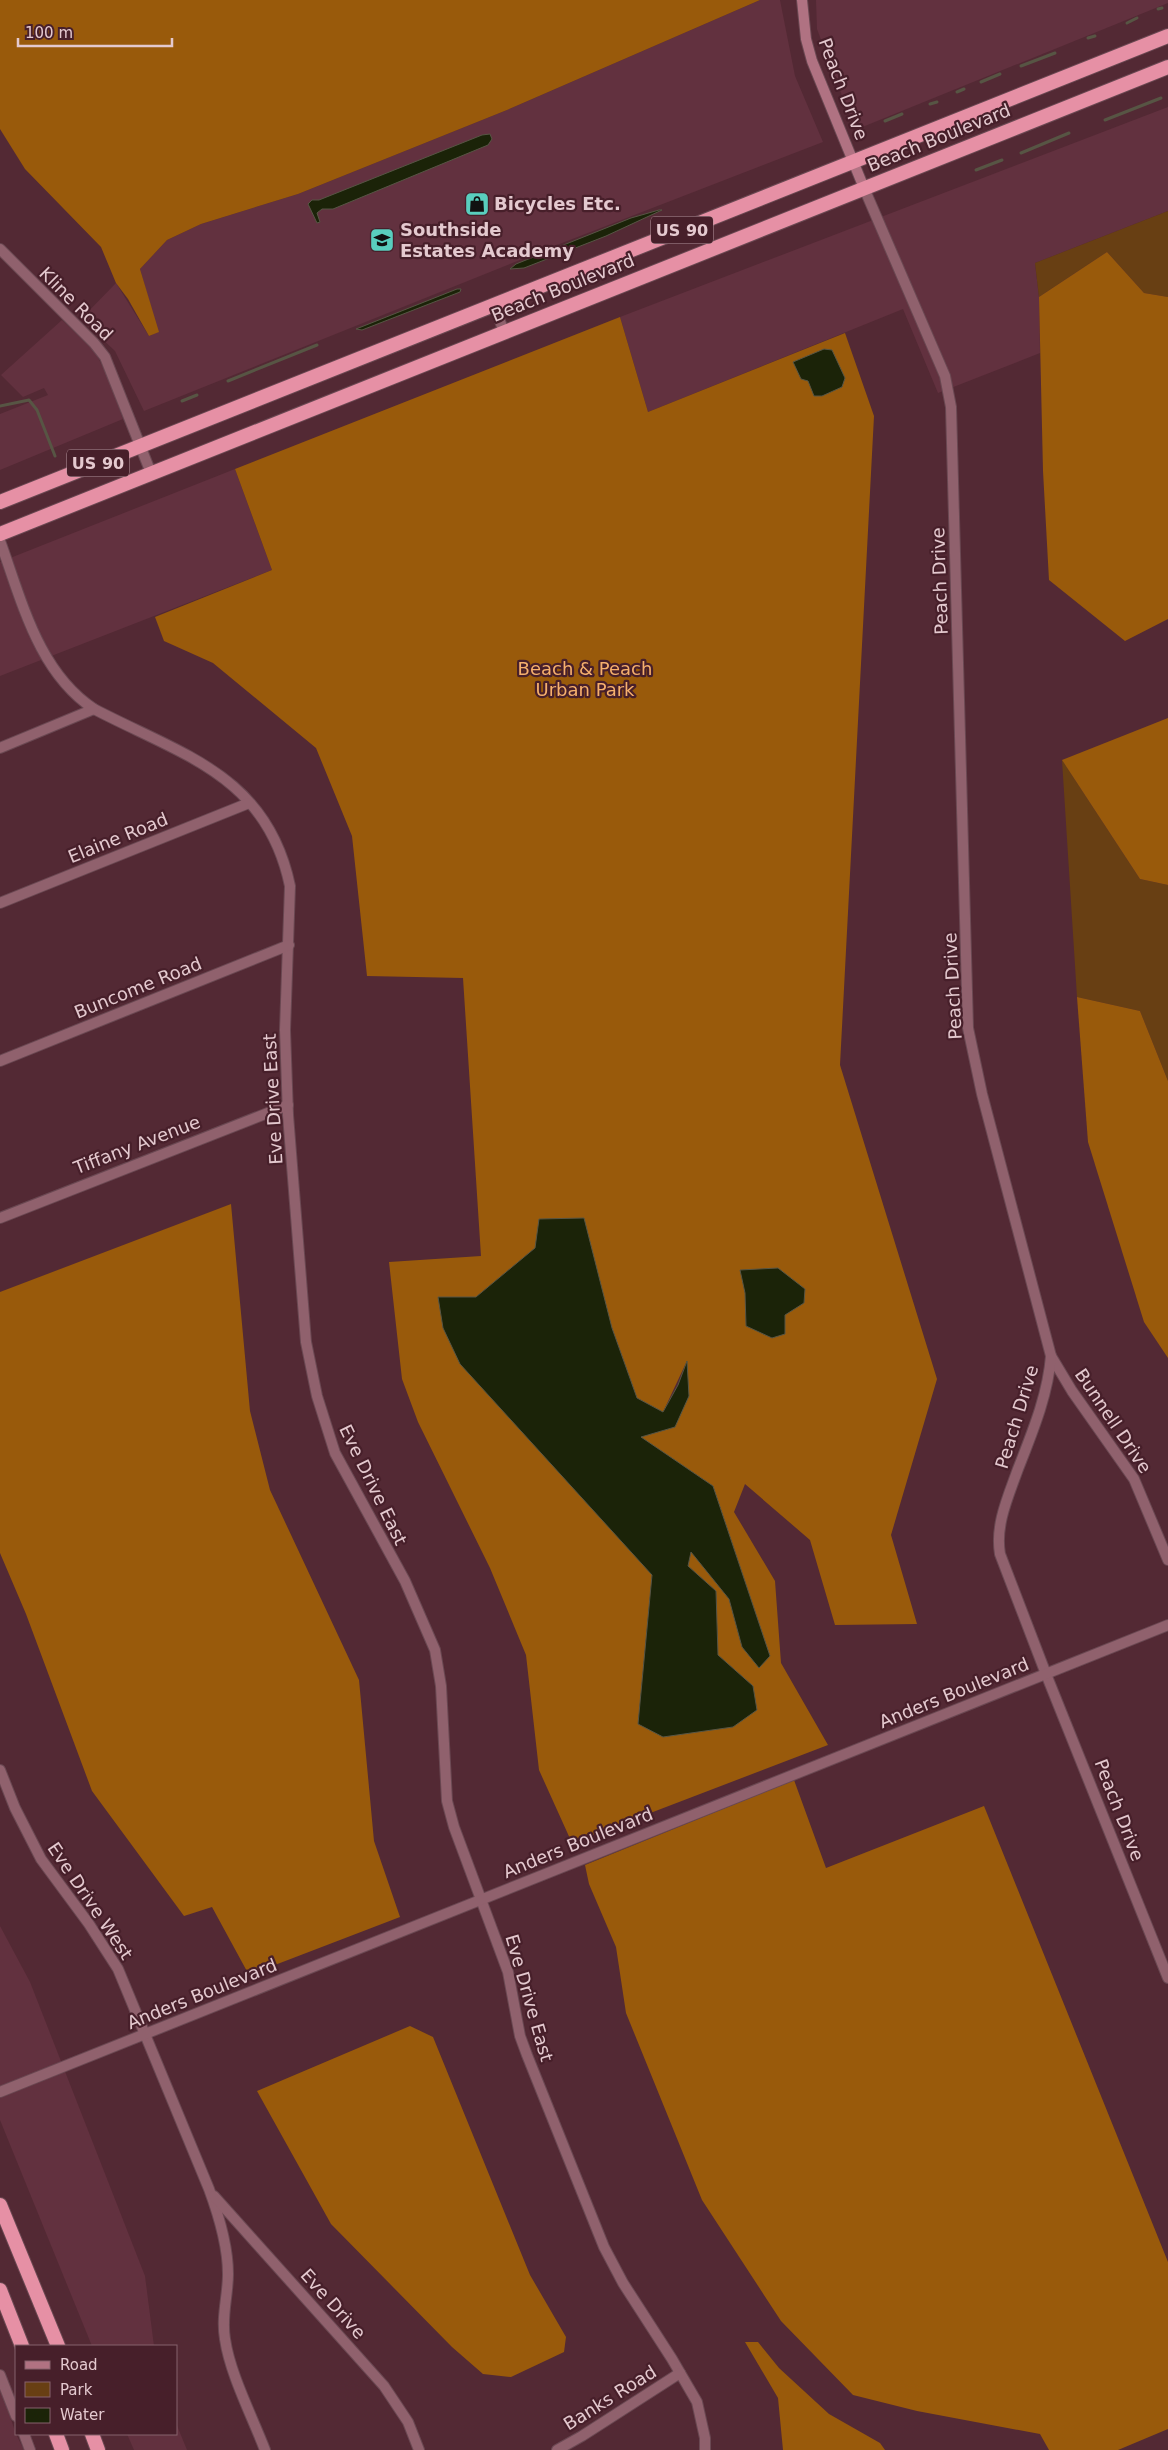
<svg xmlns="http://www.w3.org/2000/svg" width="1168" height="2450" font-family="'DejaVu Sans',sans-serif">
<style>
.built{fill:#62313f}
.green{fill:#683f13}
.forest{fill:#995a0b;fill-rule:evenodd}
.water{fill:#1b2308;stroke:#575544}
.lines{fill:none;stroke-linecap:round;stroke-linejoin:round}
.stream{stroke:#575544;stroke-width:3}
.minor-casing{stroke:#6a4852;stroke-width:12}
.tertiary-casing{stroke:#6a4852;stroke-width:12}
.secondary-casing{stroke:#6a4852;stroke-width:12}
.trunk-casing{stroke:#6a4852;stroke-width:16}
.minor{stroke:#90616d;stroke-width:10}
.tertiary{stroke:#90616d;stroke-width:10}
.secondary{stroke:#b07282;stroke-width:10}
.trunk{stroke:#e690a5;stroke-width:14}
.labels{text-anchor:middle;stroke-width:4.5;stroke-linejoin:round;paint-order:stroke}
.shield{fill:#471f2a;stroke:#b5969e;stroke-width:1}
.shield-label{font-size:16px;font-weight:bold;fill:#e4c9cf}
.street-label{font-size:18px;fill:#e4c9cf;stroke:#471f2a}
.poi-label{font-size:18px;font-weight:bold;fill:#e4c9cf;stroke:#471f2a;text-anchor:start}
.park-label{font-size:18px;fill:#f6b06d;stroke:#471f2a}
</style>
<rect width="100%" height="100%" fill="#532934"/>
<g class="built">
<polygon points="760,0 780,0 795,76 823,142 562,243 144,411 115,351 81,319 116,283 149,336 158,332 140,269 167,240 201,224 298,194 507,110"/>
<polygon points="816,0 1168,0 1168,3 855,130 817,29"/>
<polygon points="1168,107 1168,211 1035,263 1039,297 1040,353 938,393 903,309 648,412 620,317"/>
<polygon points="62,320 94,350 107,375 123,419 0,470 0,414 48,395 44,388 23,397 1,375"/>
<polygon points="235,469 272,570 0,676 0,562"/>
<polygon points="0,1926 30,1982 145,2276 154,2346 92,2346 0,2120"/>
<polygon points="0,2387 16,2434 24,2450 0,2450"/>
<polygon points="176,2423 187,2450 134,2450 127,2434 176,2434"/>
</g>
<g class="green">
<polygon points="1168,211 1168,297 1144,293 1107,252 1039,297 1035,263"/>
<polygon points="1062,760 1140,879 1168,885 1168,1081 1140,1011 1077,997"/>
</g>
<g class="forest">
<polygon points="0,0 760,0 507,110 298,194 201,224 167,240 140,269 159,332 149,336 128,299 116,283 101,247 25,169 0,129"/>
<polygon points="1107,252 1144,293 1168,297 1168,619 1125,641 1049,580 1043,471 1039,297"/>
<path d="M620,317l28,95 197,-79 29,83 -34,649 97,314 -46,156 26,89 -82,1 -25,-85 -65,-56 -11,28 41,69 6,82 47,82 -256,98 -33,-73 -13,-115 -36,-87 -72,-146 -16,-43 -13,-117 92,-6 -18,-278 -96,-2 -15,-140 -36,-88 -103,-85 -49,-22 -9,-24 117,-47 -37,-101zM535,1248l77,80 25,70 26,14 23,-49 -11,64 -35,10 73,49 57,170 -11,11 -17,-20 -13,-48 -38,-48 -3,15 28,25 2,64 35,31 -115,38 14,-149 -78,-88 -135,-190h37zM741,1270l31,68 -26,-12 -1,-33z"/>
<polygon points="1168,718 1168,885 1140,879 1062,760"/>
<polygon points="1077,997 1140,1011 1168,1081 1168,1358 1144,1322 1088,1142"/>
<polygon points="231,1204 250,1411 270,1490 359,1680 374,1841 400,1917 249,1975 212,1907 184,1916 92,1791 26,1614 0,1553 0,1292"/>
<polygon points="794,1780 826,1868 984,1806 1168,2262 1168,2429 1118,2450 1049,2450 1040,2434 917,2411 853,2395 781,2321 702,2200 626,2013 616,1947 589,1884 585,1865"/>
<polygon points="410,2026 433,2037 530,2275 566,2337 564,2352 511,2377 483,2374 452,2347 331,2224 257,2091"/>
<polygon points="745,2342 758,2342 779,2368 829,2414 880,2443 885,2450 783,2450 778,2398"/>
</g>
<g class="water">
<polygon points="490,134 492,139 488,145 333,209 322,209 317,213 320,222 317,223 308,204 312,200 319,200 482,135"/>
<polygon points="659,210 662,210 606,236 524,268 510,269 516,264 631,218"/>
<polygon points="457,289 461,289 460,292 362,330 356,329"/>
<polygon points="824,349 832,350 845,378 842,387 822,396 814,396 808,381 801,379 793,362"/>
<polygon points="584,1218 612,1328 637,1398 663,1412 678,1385 687,1361 689,1396 675,1427 641,1437 713,1486 770,1656 759,1668 742,1647 729,1599 691,1552 688,1566 716,1591 718,1655 753,1686 757,1710 733,1727 663,1737 638,1724 652,1575 460,1364 443,1328 438,1297 476,1297 535,1248 539,1219"/>
<polygon points="778,1268 805,1289 804,1303 785,1315 785,1334 772,1338 746,1326 745,1293 740,1270"/>
</g>
<g class="lines">
<g class="stream">
<polyline points="1158,9 1162,8"/>
<polyline points="1127,23 1137,18"/>
<polyline points="1088,38 1095,36"/>
<polyline points="1021,66 1055,53"/>
<polyline points="981,82 1000,74"/>
<polyline points="957,92 964,89"/>
<polyline points="930,104 937,102"/>
<polyline points="1105,120 1161,98"/>
<polyline points="885,121 902,114"/>
<polyline points="1021,153 1069,133"/>
<polyline points="976,170 1002,160"/>
<polyline points="228,381 317,345"/>
<polyline points="182,401 197,395"/>
<polyline points="0,406 29,400 37,410 55,456"/>
</g>
<defs>
<g id="minor">
<polyline points="0,249 94,343 105,357 151,473"/>
<polyline points="494,305 504,332"/>
<path d="M0,541c22,60 38,131 94,168 88,46 173,66 196,177l-5,144 3,85 18,227 11,54 18,57 70,128 30,69 6,36 6,115 7,26 54,145 12,64 7,19 77,192 19,36 49,76 25,43 8,36v12"/>
<polyline points="0,748 94,709"/>
<polyline points="0,903 249,803"/>
<polyline points="0,1061 289,945"/>
<polyline points="0,1218 288,1105"/>
<polyline points="1051,1356 1072,1391 1134,1479 1168,1560"/>
<polyline points="1046,1674 1168,1978"/>
<path d="M0,1770l15,38 26,51 48,65 29,45 91,220c10,27 19,56 19,85 0,22 -7,43 -3,65 5,35 27,77 40,111"/>
<polyline points="214,2196 384,2386 408,2422 419,2450"/>
<polyline points="0,2375 16,2416"/>
<polyline points="24,2434 30,2450"/>
<polyline points="557,2450 582,2436 680,2373"/>
</g>
<g id="tertiary">
<path d="M864,188l81,188 6,31 17,621 14,66 69,262c-3,39 -19,77 -33,113 -10,28 -23,56 -18,85l46,120"/>
<polyline points="0,2092 1168,1625"/>
</g>
<polyline id="secondary" points="802,0 806,39 812,61 864,188"/>
<g id="trunk">
<polyline points="0,502 1168,36"/>
<polyline points="0,534 1168,67"/>
<polyline points="0,2205 58,2346"/>
<polyline points="0,2290 22,2346"/>
<polyline points="56,2434 62,2450"/>
<polyline points="92,2434 98,2450"/>
</g>
</defs>
<use href="#minor" class="minor-casing"/>
<use href="#tertiary" class="tertiary-casing"/>
<use href="#secondary" class="secondary-casing"/>
<use href="#trunk" class="trunk-casing"/>
<use href="#minor" class="minor"/>
<use href="#tertiary" class="tertiary"/>
<use href="#secondary" class="secondary"/>
<use href="#trunk" class="trunk"/>
</g>
<defs>
<symbol id="shop-square" viewBox="-11 -11 22 22"><rect x="-9" y="-9" width="18" height="18" rx="4" fill="#59cebe" stroke="#471f2a"/><path d="M-5-2.5h2.3a2.7 3.5 0 0 1 5.4 0H5L5.5 6h-11ZM-1.5-2.5h3a1.5 2.3 0 0 0-3 0Z" fill="#111"/></symbol>
<symbol id="school-square" viewBox="-11 -11 22 22"><rect x="-9" y="-9" width="18" height="18" rx="4" fill="#59cebe" stroke="#471f2a"/><path d="M0-5L7-2L0 1L-7-2ZM-4 1L0 2.5L4 1V4Q0 6-4 4Z" fill="#111"/></symbol>
</defs>
<g fill-rule="evenodd">
<use href="#shop-square" x="463" y="190" width="28" height="28"/>
<use href="#school-square" x="368" y="226" width="28" height="28"/>
</g>
<g class="labels">
<g class="shield">
<rect x="651" y="216.5" width="62" height="27" rx="4"/>
<rect x="67" y="449.5" width="62" height="27" rx="4"/>
</g>
<g class="shield-label">
<text x="682" y="236">US 90</text>
<text x="98" y="469">US 90</text>
</g>
<g class="street-label">
<text transform="translate(843 89) rotate(69)" y="6">Peach Drive</text>
<text transform="translate(939 138) rotate(-22)" y="6">Beach Boulevard</text>
<text transform="translate(563 288) rotate(-22)" y="6">Beach Boulevard</text>
<text transform="translate(76 304) rotate(45)" y="6">Kline Road</text>
<text transform="translate(940 581) rotate(-92)" y="6">Peach Drive</text>
<text transform="translate(118 838) rotate(-22)" y="6">Elaine Road</text>
<text transform="translate(953 986) rotate(-93)" y="6">Peach Drive</text>
<text transform="translate(138 988) rotate(-22)" y="6">Buncome Road</text>
<text transform="translate(273 1099) rotate(-93)" y="6">Eve Drive East</text>
<text transform="translate(137 1145) rotate(-21)" y="6">Tiffany Avenue</text>
<text transform="translate(1017 1417) rotate(-73)" y="6">Peach Drive</text>
<text transform="translate(1113 1421) rotate(56)" y="6">Bunnell Drive</text>
<text transform="translate(373 1485) rotate(64)" y="6">Eve Drive East</text>
<text transform="translate(954 1693) rotate(-22)" y="6">Anders Boulevard</text>
<text transform="translate(1119 1810) rotate(69)" y="6">Peach Drive</text>
<text transform="translate(578 1843) rotate(-22)" y="6">Anders Boulevard</text>
<text transform="translate(90 1901) rotate(56)" y="6">Eve Drive West</text>
<text transform="translate(202 1994) rotate(-22)" y="6">Anders Boulevard</text>
<text transform="translate(529 1998) rotate(74)" y="6">Eve Drive East</text>
<text transform="translate(333 2304) rotate(48)" y="6">Eve Drive</text>
<text transform="translate(610 2398) rotate(-32)" y="6">Banks Road</text>
</g>
<g class="poi-label">
<text x="494" y="210">Bicycles Etc.</text>
<text x="400" y="236">Southside<tspan x="400" dy="21">Estates Academy</tspan></text>
</g>
<g class="park-label">
<text x="585" y="675">Beach &amp; Peach<tspan x="585" dy="21">Urban Park</tspan></text>
</g>
</g>
<rect x="15" y="2345" width="162" height="90" fill="#471f2a" stroke="#86636c"/>
<rect x="25" y="2361" width="25" height="8" fill="#b07282" stroke="#86636c"/>
<text x="60" y="2370" font-size="15" fill="#e4c9cf">Road</text>
<rect x="25" y="2382" width="25" height="15" fill="#683f13" stroke="#86636c"/>
<text x="60" y="2395" font-size="15" fill="#e4c9cf">Park</text>
<rect x="25" y="2408" width="25" height="15" fill="#1b2308" stroke="#86636c"/>
<text x="60" y="2420" font-size="15" fill="#e4c9cf">Water</text>
<path d="M18 38v8h154v-8" fill="none" stroke="#e4c9cf" stroke-width="2.5"/>
<text x="25" y="38" font-size="15" fill="#e4c9cf" stroke="#471f2a" stroke-width="4" paint-order="stroke">100 m</text>
</svg>
